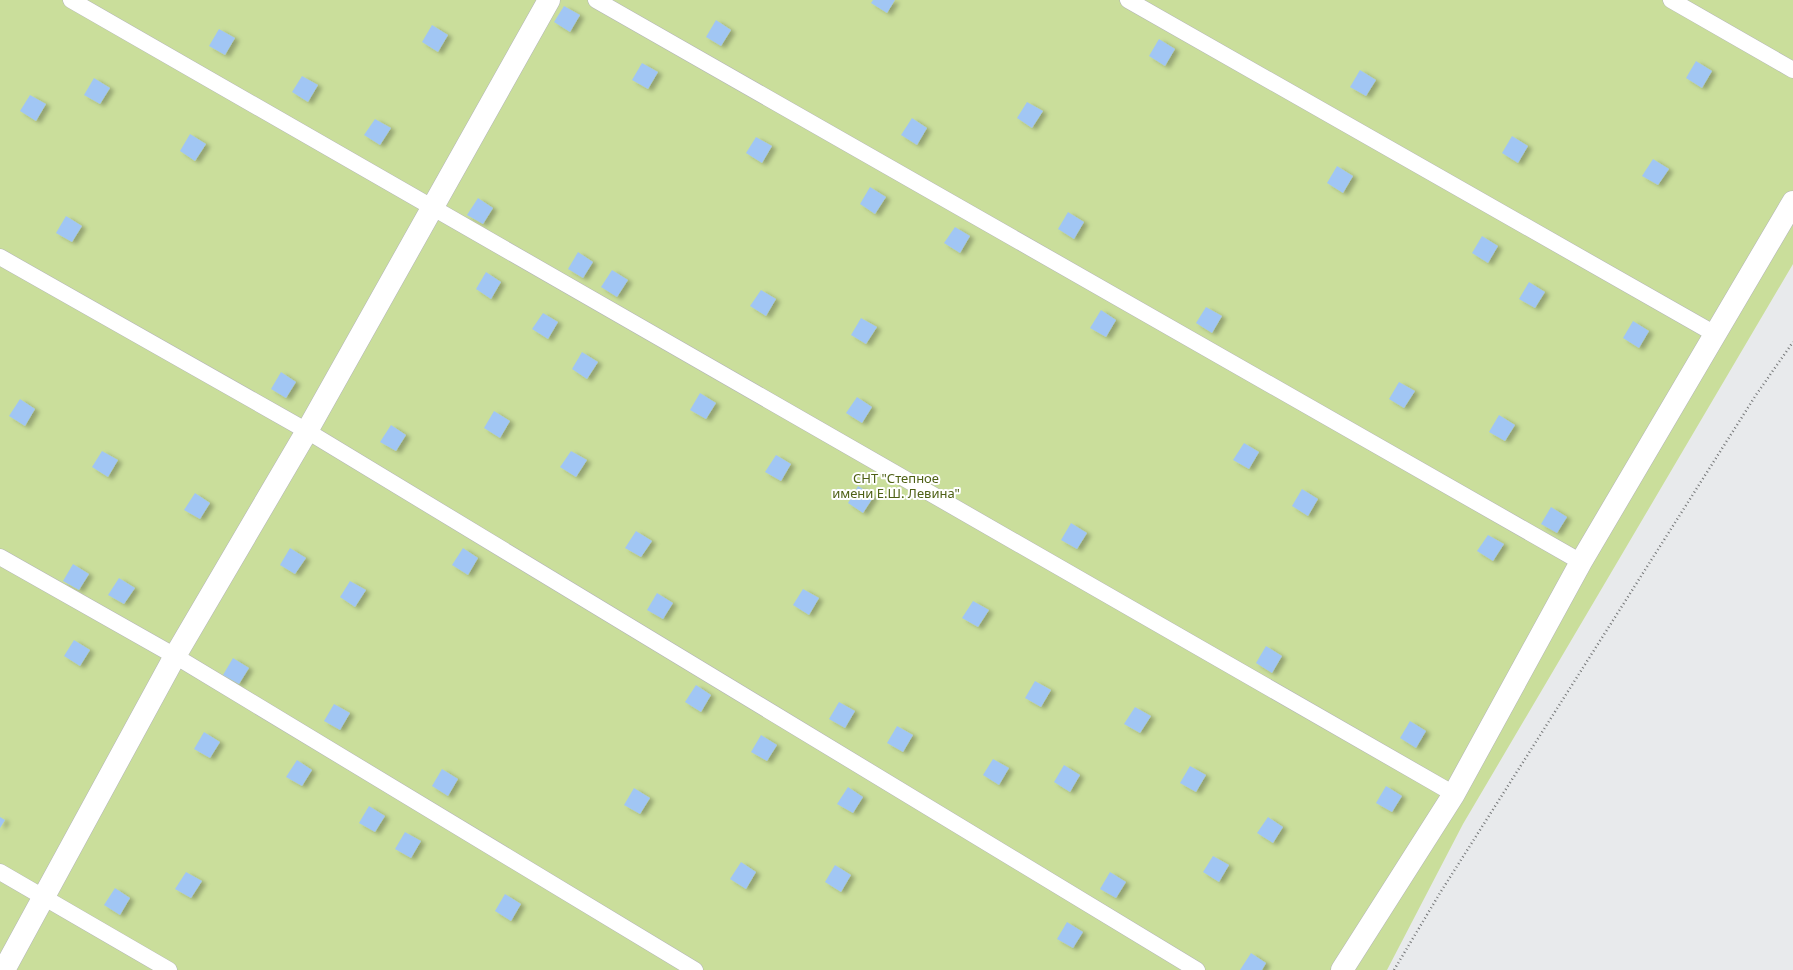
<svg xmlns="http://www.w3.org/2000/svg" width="1793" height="970" font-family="'Noto Sans',sans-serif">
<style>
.green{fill:#cade9b}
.building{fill:#a1c6f4;filter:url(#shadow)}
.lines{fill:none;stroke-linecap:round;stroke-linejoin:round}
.service-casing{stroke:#b3b5b7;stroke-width:17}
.minor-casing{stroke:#b3b5b7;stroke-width:23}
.path{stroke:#747677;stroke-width:2.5;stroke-dasharray:1 3;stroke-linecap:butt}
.service{stroke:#fff;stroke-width:16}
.minor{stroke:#fff;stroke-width:22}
.labels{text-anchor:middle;stroke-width:4;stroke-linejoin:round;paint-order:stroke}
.park-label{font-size:13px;fill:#4e6015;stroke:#fff}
</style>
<defs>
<filter id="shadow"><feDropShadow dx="4.5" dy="2.5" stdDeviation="2" flood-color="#0004"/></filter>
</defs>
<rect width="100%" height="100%" fill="#e8eaec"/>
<polygon class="green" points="0,0 1793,0 1793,264 1463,824 1387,970 0,970"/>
<g class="building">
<polygon points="873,0 895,0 887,13 871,3"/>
<polygon points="564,6 580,15 570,32 554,22"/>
<polygon points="716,20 731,30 721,46 706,37"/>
<polygon points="432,25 448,35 438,52 422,42"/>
<polygon points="219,29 235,38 225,55 209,46"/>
<polygon points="1159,39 1175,49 1165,66 1149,56"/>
<polygon points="1696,61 1712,71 1702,88 1686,78"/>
<polygon points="642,63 658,72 648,89 632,80"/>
<polygon points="1360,70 1376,80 1366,96 1350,87"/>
<polygon points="302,76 318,85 308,102 292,92"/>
<polygon points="94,78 110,88 100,104 84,95"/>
<polygon points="30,95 46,104 36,121 20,111"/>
<polygon points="1027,102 1043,111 1032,128 1017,118"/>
<polygon points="912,118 927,128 917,145 901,135"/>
<polygon points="375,119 391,128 380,145 364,135"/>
<polygon points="190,134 206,144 195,161 180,151"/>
<polygon points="1512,136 1528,146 1518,163 1502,153"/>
<polygon points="756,137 772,146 762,163 746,153"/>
<polygon points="1653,159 1669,169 1658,185 1642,176"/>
<polygon points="1337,166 1353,176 1343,193 1327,183"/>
<polygon points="870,187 886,197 875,214 860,204"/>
<polygon points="478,198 493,208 483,224 467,215"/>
<polygon points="1068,212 1084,222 1074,239 1058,229"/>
<polygon points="66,216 82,226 72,242 56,233"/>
<polygon points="955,227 970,236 960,253 944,243"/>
<polygon points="1482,236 1498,246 1488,263 1472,253"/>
<polygon points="578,252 593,262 583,278 568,269"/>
<polygon points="612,270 628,280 617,297 601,287"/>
<polygon points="486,272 501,282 491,299 476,289"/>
<polygon points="1529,282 1545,292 1535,308 1519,299"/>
<polygon points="761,290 776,299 766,316 750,306"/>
<polygon points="1206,307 1222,316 1212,333 1196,323"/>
<polygon points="1101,310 1116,320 1106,337 1090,328"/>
<polygon points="543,313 558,322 548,339 532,329"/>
<polygon points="861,318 877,327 866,344 851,335"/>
<polygon points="1633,321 1649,331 1639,348 1623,338"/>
<polygon points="582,352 598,362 587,379 572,369"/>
<polygon points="281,372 296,382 286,398 271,389"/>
<polygon points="1399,382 1415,391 1404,408 1389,399"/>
<polygon points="700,393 716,403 706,419 690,410"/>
<polygon points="857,397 872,407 862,423 846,413"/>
<polygon points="20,399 35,409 25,426 9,416"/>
<polygon points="494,411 510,421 500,438 484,428"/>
<polygon points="1499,415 1515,425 1505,441 1489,432"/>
<polygon points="391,425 406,435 396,451 380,442"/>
<polygon points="1244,443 1259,452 1249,469 1233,460"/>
<polygon points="102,451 118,460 108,477 92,467"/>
<polygon points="571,451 587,460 576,477 560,467"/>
<polygon points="776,455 791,464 781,481 765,472"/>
<polygon points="858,486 874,496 863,513 848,503"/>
<polygon points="1302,489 1318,499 1308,516 1292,506"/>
<polygon points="195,493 210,503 200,519 184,510"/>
<polygon points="1551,507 1567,517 1557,533 1541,524"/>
<polygon points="1071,523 1087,533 1077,549 1061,540"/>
<polygon points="636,531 652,541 641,557 625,548"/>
<polygon points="1488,535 1504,544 1493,561 1477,551"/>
<polygon points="290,548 306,558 295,574 280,565"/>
<polygon points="463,548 478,558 468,575 452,565"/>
<polygon points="73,564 89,574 79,590 63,581"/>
<polygon points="119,578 135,588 124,604 108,595"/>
<polygon points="350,581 366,590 355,607 340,597"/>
<polygon points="803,589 819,598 809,615 793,605"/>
<polygon points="657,593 673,603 663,619 647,610"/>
<polygon points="973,601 989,610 978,627 962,618"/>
<polygon points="74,640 90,650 80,666 64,656"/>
<polygon points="1266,646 1282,656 1272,673 1256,663"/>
<polygon points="233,658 249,668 239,684 223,675"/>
<polygon points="1035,681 1051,690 1041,707 1025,698"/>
<polygon points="696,685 711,695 701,712 685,702"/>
<polygon points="839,702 855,711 845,728 829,719"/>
<polygon points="334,704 350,713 340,730 324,721"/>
<polygon points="1135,707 1151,716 1140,733 1124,724"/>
<polygon points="1410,721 1426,731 1416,748 1400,738"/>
<polygon points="897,726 913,735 903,752 887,743"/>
<polygon points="204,732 220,742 210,758 194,749"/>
<polygon points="761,735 777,745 767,761 751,752"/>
<polygon points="993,759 1009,768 999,785 983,775"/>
<polygon points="297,760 312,770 302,786 286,777"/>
<polygon points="1064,765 1080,775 1070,792 1054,782"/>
<polygon points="1190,766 1206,775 1196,792 1180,783"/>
<polygon points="442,769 458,779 448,796 432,786"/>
<polygon points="1386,786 1402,796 1392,812 1376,803"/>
<polygon points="848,787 863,797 853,813 837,804"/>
<polygon points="634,788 650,798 640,814 624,805"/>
<polygon points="369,806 385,816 375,832 359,823"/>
<polygon points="0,817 5,820 0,828"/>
<polygon points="1268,817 1283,827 1273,843 1257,833"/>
<polygon points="405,832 421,841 411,858 395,849"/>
<polygon points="1213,856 1229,865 1219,882 1203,872"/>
<polygon points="741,862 756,872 746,889 730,879"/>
<polygon points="835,865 851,875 841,892 825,882"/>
<polygon points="186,872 202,881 191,898 175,889"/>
<polygon points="1110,872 1126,882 1116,898 1100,889"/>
<polygon points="115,888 130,898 120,915 104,905"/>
<polygon points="505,894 521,904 511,921 495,911"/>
<polygon points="1067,922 1083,932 1073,948 1057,939"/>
<polygon points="1251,953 1266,963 1262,970 1240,970"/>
</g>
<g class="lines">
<defs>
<g id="service">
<polyline points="71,0 1454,794"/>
<polyline points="596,0 1581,562"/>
<polyline points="1128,0 1715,334"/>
<polyline points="1671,0 1793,70"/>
<polyline points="0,257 307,431 1197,970"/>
<polyline points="0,557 175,656 695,970"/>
<polyline points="0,872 169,970"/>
</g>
<g id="minor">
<polyline points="4,970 175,656 307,431 549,0"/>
<polyline points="1342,970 1454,794 1581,562 1793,202"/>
</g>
</defs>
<use href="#service" class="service-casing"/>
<use href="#minor" class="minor-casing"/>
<polyline class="path" points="1394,970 1440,893 1756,395 1793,342"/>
<use href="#service" class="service"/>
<use href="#minor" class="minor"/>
</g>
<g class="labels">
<g class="park-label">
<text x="896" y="483">СНТ "Степное<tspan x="896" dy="15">имени Е.Ш. Левина"</tspan></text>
</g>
</g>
</svg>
